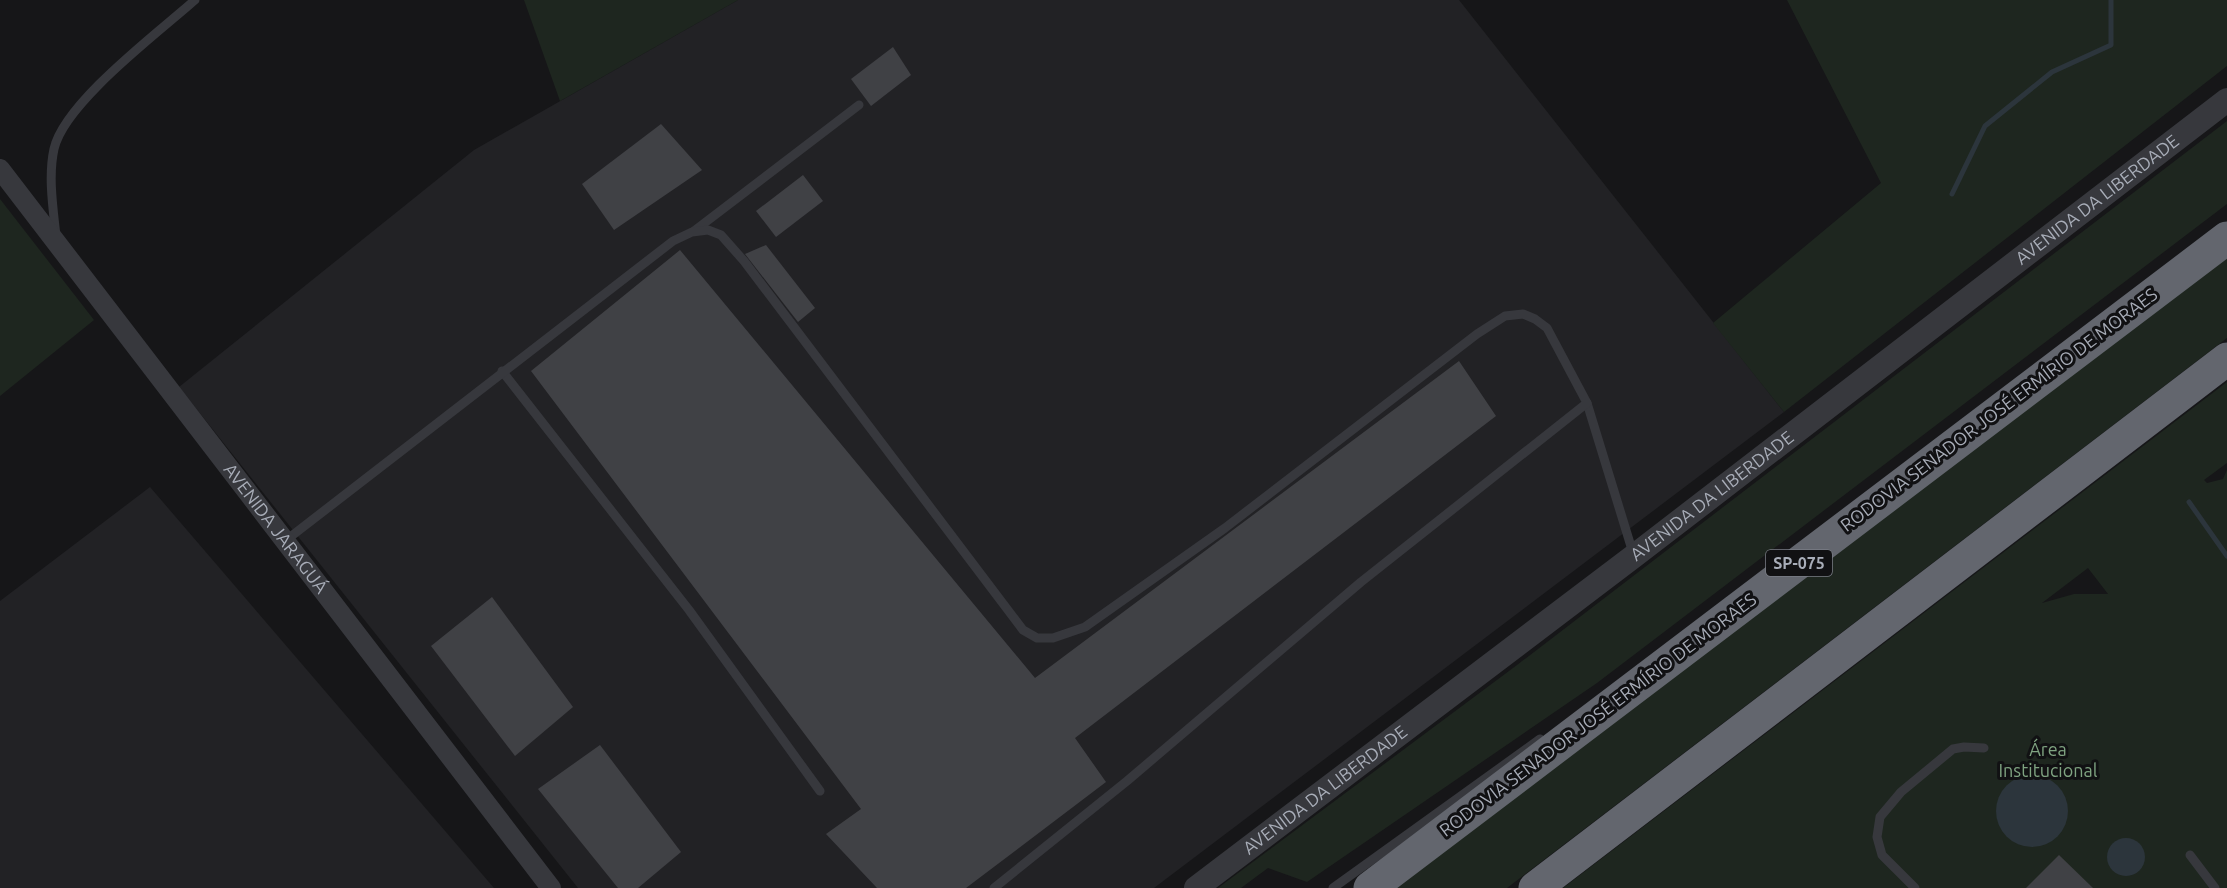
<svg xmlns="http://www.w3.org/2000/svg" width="2227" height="888" font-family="Ubuntu,sans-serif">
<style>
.built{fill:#222225}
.green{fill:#1e261f;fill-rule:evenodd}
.water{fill:#2c353c}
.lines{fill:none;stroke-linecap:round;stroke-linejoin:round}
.stream{stroke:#2c353c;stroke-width:5}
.building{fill:#404145}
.service{stroke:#37383d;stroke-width:9}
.minor{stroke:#37383d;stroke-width:20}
.tertiary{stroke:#37383d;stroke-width:24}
.motorway{stroke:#63666e;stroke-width:33}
.labels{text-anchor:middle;stroke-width:6;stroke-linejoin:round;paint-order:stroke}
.shield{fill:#111113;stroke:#7b7e86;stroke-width:1.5}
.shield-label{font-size:16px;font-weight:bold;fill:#a8adb8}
.street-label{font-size:18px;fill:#a8adb8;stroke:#111113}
.park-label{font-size:18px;fill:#7fa381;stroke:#111113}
</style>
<rect width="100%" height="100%" fill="#161618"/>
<g class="built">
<polygon points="738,0 1459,0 1784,412 1154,888 578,888 179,387 474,150"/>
<polygon points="150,487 494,888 0,888 0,601"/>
</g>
<g class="green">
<polygon points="524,0 738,0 560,101"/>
<polygon points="1787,0 2227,0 2227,66 1784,412 1713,323 1881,183"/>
<polygon points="2227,121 2227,204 1597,683 1307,882 1268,868 1241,888 1218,888 1517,665"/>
<polygon points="0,199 94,320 0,396"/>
<polygon points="2227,249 2227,338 1507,888 1388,888"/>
<path d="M2227,382v81l-23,17 3,3 16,-4 4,-9v418h-664zM2088,568l20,26h-34l-32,9z"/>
</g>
<g class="water">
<circle cx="2032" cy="811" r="36"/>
<circle cx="2126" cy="857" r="19"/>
</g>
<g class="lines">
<g class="stream">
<polyline points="1952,194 1985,126 2052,72 2111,45 2111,0"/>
<polyline points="2189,502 2227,556"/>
</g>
</g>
<g class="building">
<polygon points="893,47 911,75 871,106 851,79"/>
<polygon points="661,124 702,170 614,230 582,184"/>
<polygon points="803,175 823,201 776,237 756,211"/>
<polygon points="766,245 815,308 798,322 745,254"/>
<polygon points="680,250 1035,678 1459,361 1496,416 1075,738 1106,782 966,888 877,888 826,834 861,809 531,371"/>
<polygon points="492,597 573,707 515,756 431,646"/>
<polygon points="600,745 681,852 638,888 618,888 538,789"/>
<polygon points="2059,855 2093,888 2026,888"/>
</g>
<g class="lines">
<g class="service">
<polyline points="694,231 859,105"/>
<path d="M56,236c-3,-28 -8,-60 -2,-87 10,-46 105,-117 141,-149"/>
<polyline points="502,371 689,610 820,791"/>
<polyline points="1587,403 1633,553"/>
<polyline points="285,541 673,241 692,232 708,230 721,235 744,261 1023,630 1037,638 1053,638 1085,627 1225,528 1477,334 1505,316 1523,314 1535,319 1547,328 1587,403 1361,582 1127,781 994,888"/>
<polyline points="2190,855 2215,888"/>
<polyline points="1333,888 1540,739"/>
<polyline points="1915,888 1882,855 1877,837 1880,817 1901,792 1953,749 1964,747 1984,748"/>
</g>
<path class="minor" id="s1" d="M0,169l551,719"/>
<path class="tertiary" id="s2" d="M1196,888l438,-332 593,-456"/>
<g class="motorway">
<polyline points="1370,888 2227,238"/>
<polyline points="1535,888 2227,359"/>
</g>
</g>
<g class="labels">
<rect class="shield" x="1766" y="550" width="66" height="26" rx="4.5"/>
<g class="shield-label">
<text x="1799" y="569">SP-075</text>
</g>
<g class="street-label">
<text dy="6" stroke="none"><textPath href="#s2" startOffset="1134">AVENIDA DA LIBERDADE</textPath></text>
<text transform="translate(1999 410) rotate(-37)" y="6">RODOVIA SENADOR JOSÉ ERMÍRIO DE MORAES</text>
<text dy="6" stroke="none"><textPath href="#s2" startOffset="648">AVENIDA DA LIBERDADE</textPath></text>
<text dy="6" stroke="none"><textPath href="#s1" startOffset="453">AVENIDA JARAGUÁ</textPath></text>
<text transform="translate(1598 715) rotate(-37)" y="6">RODOVIA SENADOR JOSÉ ERMÍRIO DE MORAES</text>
<text dy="6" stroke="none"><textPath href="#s2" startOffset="162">AVENIDA DA LIBERDADE</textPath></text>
</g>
<g class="park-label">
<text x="2048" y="756">Área<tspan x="2048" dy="21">Institucional</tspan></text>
</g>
</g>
</svg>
